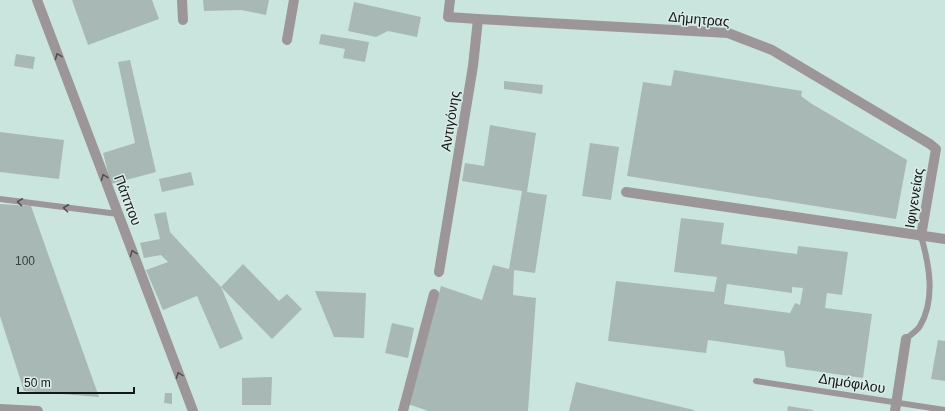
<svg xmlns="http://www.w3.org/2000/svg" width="945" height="411" font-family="Helvetica,sans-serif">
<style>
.built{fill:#cae5de}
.building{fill:#a8b9b5;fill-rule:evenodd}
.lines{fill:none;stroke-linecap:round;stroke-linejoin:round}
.service{stroke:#9c9698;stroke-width:6}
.minor{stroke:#9c9698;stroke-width:10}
.oneway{stroke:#505150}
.labels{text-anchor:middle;stroke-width:3;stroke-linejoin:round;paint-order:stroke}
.number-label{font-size:12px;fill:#38403e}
.street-label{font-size:14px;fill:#121816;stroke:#dbece8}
</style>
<rect width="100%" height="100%" fill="#dbece8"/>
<rect class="built" x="0" y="0" width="945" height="411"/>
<g class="building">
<polygon points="72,0 152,0 159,19 88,45"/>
<polygon points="203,0 269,0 266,15 241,10 204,11"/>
<polygon points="354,2 421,17 417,37 388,31 376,37 348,31"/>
<polygon points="321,34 369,42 365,62 343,58 345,49 319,44"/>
<polygon points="16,54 35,57 33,69 14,66"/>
<polygon points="130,60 156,172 111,184 103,153 135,143 118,62"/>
<polygon points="674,70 802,91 801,96 812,104 907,160 896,219 627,176 643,82 671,86"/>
<polygon points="504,81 543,85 542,94 504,89"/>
<polygon points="490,125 536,133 527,192 547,195 535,273 514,270 513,295 536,298 528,411 428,411 408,404 441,286 482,300 493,265 509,269 522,191 462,181 465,163 484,166"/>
<polygon points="0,132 64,140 59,179 0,172"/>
<polygon points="590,143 619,147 611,200 582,196"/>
<polygon points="191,172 194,185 162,192 159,179"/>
<polygon points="0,204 31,206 99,397 24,391 0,316"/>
<polygon points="166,212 170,232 221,287 243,264 279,301 287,294 302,309 272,339 221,287 243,339 220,349 197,296 163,310 146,270 168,262 161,255 144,258 140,243 160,239 154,214"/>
<path d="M681,218l43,5 -3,21 76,10 1,-8 50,6 -6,43 -15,-2 -2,15 47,6 -9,64 -77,-11 -2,-16 -76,-11 -2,13 -98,-12 8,-60 98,11 3,-15 -43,-5zM727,284l65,9v-6l11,1 -3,17 -5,-2 -5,10 -66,-9z"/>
<polygon points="315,291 366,293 364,338 334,337"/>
<polygon points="392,323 414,328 408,358 385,353"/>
<polygon points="938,340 945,341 945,381 931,379"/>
<polygon points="272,377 271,405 242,405 242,378"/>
<polygon points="576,382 694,410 694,411 569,411"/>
<polygon points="165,393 172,393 172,404 164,403"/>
<polygon points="788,406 813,410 813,411 787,411"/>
</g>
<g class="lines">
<g class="service">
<polyline points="0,199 118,214"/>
<path d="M906,339c4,-4 11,-8 14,-13 16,-27 9,-62 1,-90"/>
<polyline points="756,381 945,410"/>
</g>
<g class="minor">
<polyline points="37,0 193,411"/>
<polyline points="182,0 183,20"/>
<polyline points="478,19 728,33 772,50 930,144 936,149 921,236"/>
<polyline points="287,40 294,0"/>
<polyline points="626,192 945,239"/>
<polyline points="439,272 473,66 478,19 448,17 450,0"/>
<polyline points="0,409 38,411"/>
<polyline points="403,411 434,294"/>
<polyline points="895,411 906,339"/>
</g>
</g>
<defs><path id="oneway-chevron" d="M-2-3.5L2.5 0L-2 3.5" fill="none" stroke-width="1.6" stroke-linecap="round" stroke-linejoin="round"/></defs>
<g class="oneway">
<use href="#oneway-chevron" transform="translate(58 56) rotate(-111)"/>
<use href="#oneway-chevron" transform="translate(104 177) rotate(-111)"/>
<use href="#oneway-chevron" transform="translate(20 202) rotate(-172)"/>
<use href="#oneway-chevron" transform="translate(66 208) rotate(-173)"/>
<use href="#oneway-chevron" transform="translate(133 253) rotate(-111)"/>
<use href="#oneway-chevron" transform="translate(179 375) rotate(-111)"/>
</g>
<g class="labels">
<g class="number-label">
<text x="25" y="265">100</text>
</g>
<g class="street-label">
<text transform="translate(699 19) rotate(5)" y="5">Δήμητρας</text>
<text transform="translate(450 121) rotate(-81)" y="5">Αντιγόνης</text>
<text transform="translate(914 198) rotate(-81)" y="5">Ιφιγενείας</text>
<text transform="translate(128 200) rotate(69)" y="5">Πάππου</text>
<text transform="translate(852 383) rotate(9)" y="5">Δημόφιλου</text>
</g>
</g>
<path d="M18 387v6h116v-6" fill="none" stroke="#121816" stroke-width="2"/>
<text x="24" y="387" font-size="12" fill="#121816" stroke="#dbece8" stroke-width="3" paint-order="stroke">50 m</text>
</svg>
